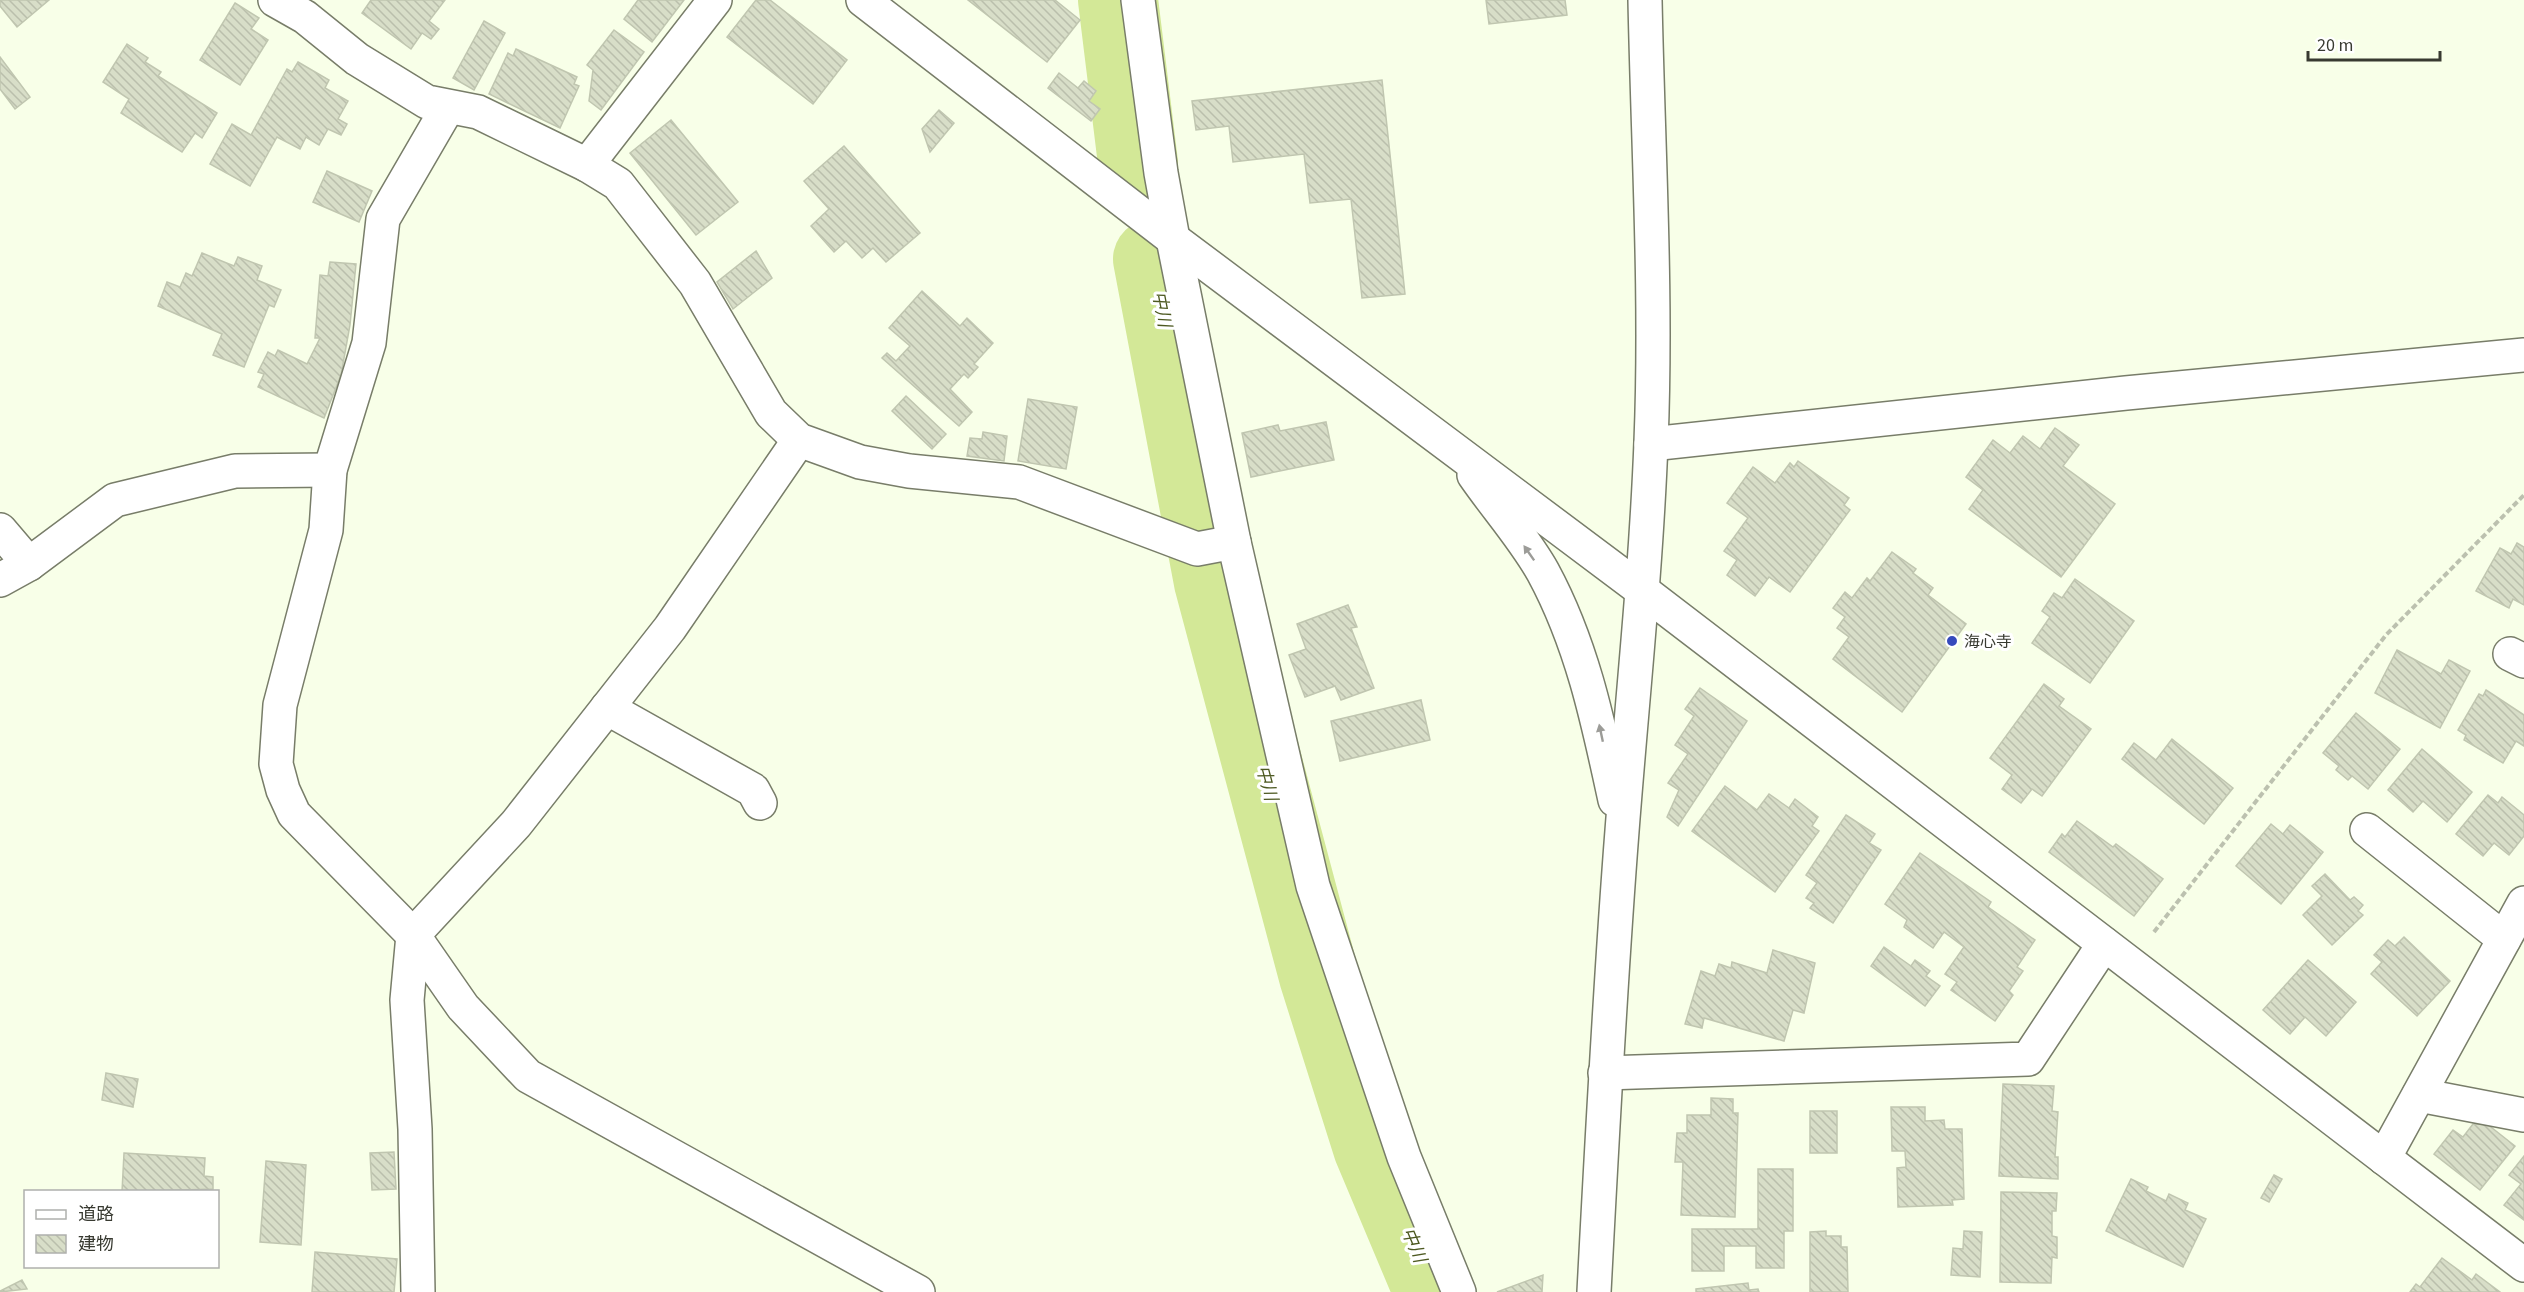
<svg xmlns="http://www.w3.org/2000/svg" width="2524" height="1292" font-family="'Source Sans 3','Noto Sans JP',sans-serif">
<style>
.lines{fill:none;stroke-linecap:round;stroke-linejoin:round}
.river{stroke:#d3e897;stroke-width:80}
.building{fill:url(#building-back-hatch);stroke:#c0c6b0;stroke-width:1.5}
.minor-casing{stroke:#787d69;stroke-width:36}
.path{stroke:#bcc1af;stroke-width:4;stroke-dasharray:6 3;stroke-linecap:butt}
.minor{stroke:#fff;stroke-width:33}
.oneway{fill:#9c9c98}
.poi-dot{fill:#364abc;stroke:#fff;stroke-width:2}
.labels{text-anchor:middle;stroke-width:6;stroke-linejoin:round;paint-order:stroke}
.poi-label{font-size:16px;fill:#383a31;stroke:#fff;text-anchor:start}
.water-label{font-size:18px;font-style:italic;fill:#4d5921;stroke:#fff}
</style>
<defs>
<pattern id="building-back-hatch" width="6" height="6" patternUnits="userSpaceOnUse" patternTransform="scale(1.5)"><rect width="6" height="6" fill="#d8dec8"/><path d="M-1 5l2 2M0 0l6 6M5-1l2 2" fill="none" stroke="#babfac"/></pattern>
</defs>
<rect width="100%" height="100%" fill="#f8ffe8"/>
<g class="lines">
<g class="river">
<polyline points="1118,0 1138,163"/>
<polyline points="1153,259 1214,582 1319,976 1373,1147 1434,1292"/>
</g>
</g>
<g class="building">
<polygon points="0,0 49,0 17,27 0,6"/>
<polygon points="371,0 445,0 429,21 439,29 431,39 422,33 411,49 362,13"/>
<polygon points="638,0 684,0 652,42 624,19"/>
<polygon points="756,0 770,0 847,60 813,104 727,37"/>
<polygon points="968,0 1055,0 1080,20 1047,62"/>
<polygon points="1486,0 1565,0 1567,15 1489,24"/>
<polygon points="235,3 259,18 251,29 268,40 240,85 200,60"/>
<polygon points="484,21 505,33 474,90 453,78"/>
<polygon points="614,30 644,52 601,110 589,101 593,70 587,65"/>
<polygon points="127,44 148,58 145,62 161,72 158,76 217,113 202,138 195,133 182,152 121,113 129,99 103,82"/>
<polygon points="516,49 577,77 574,84 579,86 560,128 489,94 508,53 513,56"/>
<polygon points="0,57 30,97 15,109 0,89"/>
<polygon points="298,62 329,80 325,88 348,101 338,119 347,124 341,135 328,129 319,145 306,137 300,149 277,137 250,186 210,164 232,124 251,135 287,69 292,72"/>
<polygon points="1059,73 1078,88 1084,81 1096,91 1089,101 1100,109 1091,121 1048,88"/>
<polygon points="1382,80 1405,294 1362,298 1351,199 1310,203 1304,154 1233,162 1229,126 1196,130 1192,101"/>
<polygon points="939,110 954,123 930,152 922,129"/>
<polygon points="671,120 738,202 696,235 630,153"/>
<polygon points="844,146 920,233 886,262 873,248 862,258 846,241 834,252 811,226 829,209 804,181"/>
<polygon points="327,171 372,191 359,222 313,202"/>
<polygon points="756,251 772,278 733,309 717,282"/>
<polygon points="202,253 234,266 238,257 262,266 257,280 281,290 274,307 269,305 244,367 213,355 222,334 158,306 167,282 180,287 186,273 192,276"/>
<polygon points="330,262 356,264 350,325 341,375 324,418 258,387 264,374 258,372 268,352 275,356 278,350 307,364 320,338 315,338 320,275 328,276"/>
<polygon points="922,291 960,326 967,318 993,343 974,364 978,367 968,378 964,374 950,389 972,412 959,426 882,358 887,353 896,361 910,346 889,328"/>
<polygon points="906,396 946,434 932,449 892,411"/>
<polygon points="1028,399 1077,407 1066,469 1018,461"/>
<polygon points="1326,422 1334,460 1251,477 1242,433 1278,425 1280,431"/>
<polygon points="2055,428 2079,445 2063,466 2115,504 2061,577 1969,509 1983,490 1966,477 1993,440 2010,453 2023,436 2040,449"/>
<polygon points="983,432 1007,436 1004,461 967,456 970,438 982,439"/>
<polygon points="1798,461 1849,498 1844,505 1850,510 1790,592 1769,577 1755,596 1727,575 1737,560 1724,551 1748,518 1727,503 1753,467 1775,483 1790,463 1794,467"/>
<polygon points="2517,543 2524,547 2524,605 2513,599 2509,608 2476,591 2500,548 2511,554"/>
<polygon points="1892,552 1916,569 1913,573 1933,588 1928,595 1966,624 1902,712 1833,659 1849,637 1837,628 1845,617 1833,608 1845,592 1852,598 1867,578 1870,581"/>
<polygon points="2075,579 2134,621 2090,683 2032,643 2050,617 2042,611 2054,593 2062,598"/>
<polygon points="1348,605 1357,627 1351,628 1374,688 1341,700 1335,686 1305,697 1289,655 1306,649 1297,624"/>
<polygon points="2397,650 2441,674 2449,660 2470,671 2440,728 2375,693"/>
<polygon points="2044,684 2064,699 2059,706 2091,729 2042,796 2032,789 2021,803 2002,789 2012,775 1990,758"/>
<polygon points="1700,688 1747,721 1678,826 1667,817 1679,790 1668,783 1688,754 1675,745 1694,716 1685,709"/>
<polygon points="2486,690 2524,715 2524,746 2516,741 2503,763 2464,740 2466,735 2458,730 2479,694 2483,696"/>
<polygon points="1421,700 1430,740 1340,761 1331,721"/>
<polygon points="2356,713 2400,749 2368,789 2352,776 2348,780 2336,770 2339,766 2323,753"/>
<polygon points="2172,739 2233,788 2204,824 2122,759 2134,743 2156,760"/>
<polygon points="2422,749 2472,792 2447,822 2423,801 2413,812 2388,790"/>
<polygon points="1725,786 1757,810 1769,794 1789,808 1795,799 1818,817 1812,826 1819,831 1775,892 1692,831"/>
<polygon points="2488,795 2498,803 2502,797 2524,815 2524,836 2509,855 2494,843 2483,856 2456,834"/>
<polygon points="1846,815 1875,834 1869,843 1881,850 1833,923 1810,908 1814,903 1806,898 1817,883 1806,875"/>
<polygon points="2077,821 2113,847 2116,844 2163,879 2134,916 2049,852 2062,834 2065,837"/>
<polygon points="2271,824 2283,834 2290,825 2323,852 2281,904 2236,866"/>
<polygon points="1920,853 1991,902 1988,907 2035,940 2017,967 2023,971 2009,991 2013,995 1995,1021 1951,990 1957,982 1945,974 1964,947 1944,932 1933,948 1904,927 1907,920 1885,904"/>
<polygon points="2325,874 2350,900 2354,897 2363,905 2358,911 2363,915 2332,945 2303,915 2322,896 2312,886"/>
<polygon points="2404,937 2450,981 2417,1016 2371,974 2382,962 2374,955 2388,940 2395,946"/>
<polygon points="1884,947 1911,966 1915,960 1930,971 1926,976 1940,986 1925,1006 1871,966"/>
<polygon points="1773,950 1815,963 1804,1013 1793,1010 1784,1041 1704,1018 1702,1028 1685,1024 1701,971 1715,976 1719,964 1731,968 1732,962 1767,973"/>
<polygon points="2308,960 2356,1002 2326,1036 2305,1017 2290,1034 2263,1010"/>
<polygon points="106,1073 138,1079 133,1107 102,1100"/>
<polygon points="2003,1084 2054,1086 2052,1111 2058,1112 2055,1157 2058,1157 2058,1179 1999,1176"/>
<polygon points="1711,1098 1733,1099 1733,1113 1738,1113 1735,1217 1681,1215 1683,1162 1675,1162 1677,1133 1687,1133 1687,1115 1711,1115"/>
<polygon points="1891,1107 1925,1107 1925,1121 1944,1120 1945,1129 1962,1129 1964,1199 1952,1200 1953,1205 1898,1207 1897,1168 1906,1167 1905,1151 1892,1151"/>
<rect x="1810" y="1111" width="27" height="42"/>
<polygon points="2473,1124 2487,1124 2515,1146 2480,1190 2434,1154 2453,1130 2463,1137"/>
<polygon points="394,1152 396,1189 372,1190 370,1153"/>
<polygon points="124,1153 205,1158 204,1176 213,1177 213,1189 122,1192"/>
<polygon points="2524,1156 2524,1220 2504,1205 2521,1184 2509,1175"/>
<polygon points="266,1161 306,1165 301,1245 260,1242"/>
<polygon points="1758,1169 1793,1169 1793,1231 1784,1231 1784,1268 1756,1268 1756,1246 1724,1246 1724,1271 1692,1271 1692,1229 1758,1229"/>
<polygon points="2274,1175 2282,1179 2269,1202 2261,1198"/>
<polygon points="2131,1179 2148,1187 2146,1191 2166,1201 2169,1194 2188,1203 2185,1210 2206,1219 2183,1267 2106,1231"/>
<polygon points="2001,1192 2057,1193 2056,1211 2052,1211 2052,1236 2057,1237 2057,1258 2052,1257 2051,1283 2000,1282"/>
<polygon points="1826,1231 1826,1236 1841,1236 1841,1247 1847,1247 1848,1292 1810,1292 1810,1232"/>
<polygon points="1964,1231 1982,1232 1980,1277 1951,1275 1953,1248 1963,1249"/>
<polygon points="315,1252 397,1259 394,1292 312,1292"/>
<polygon points="2442,1258 2472,1280 2476,1274 2500,1292 2410,1292 2416,1284 2420,1287"/>
<polygon points="1543,1275 1542,1292 1497,1292"/>
<polygon points="22,1280 27,1289 0,1292 0,1291"/>
<polygon points="1748,1283 1749,1290 1758,1289 1759,1292 1696,1292 1696,1289"/>
</g>
<g class="lines">
<defs>
<g id="minor">
<polyline points="275,0 305,17 357,59 427,102 478,112 587,165 618,184 695,283 771,413 799,440 860,462 909,471 1019,482 1197,549 1234,542"/>
<polyline points="863,0 1173,239 1643,591 2524,1265"/>
<polyline points="1138,0 1161,173 1173,239 1234,542 1313,886 1404,1157 1459,1292"/>
<polyline points="448,107 383,219 369,343 330,470 326,530 280,705 276,764 283,790 294,814 413,935 463,1007 528,1076 918,1292"/>
<polyline points="587,165 715,0"/>
<polyline points="1651,444 2126,393 2524,355"/>
<path d="M1474,475c22,32 50,63 69,97 39,72 55,149 72,228"/>
<polyline points="0,530 29,564"/>
<polyline points="0,580 29,564 115,500 235,471 330,470"/>
<polyline points="2510,654 2524,661"/>
<polyline points="607,708 753,790 760,803"/>
<polyline points="2367,830 2504,939"/>
<polyline points="1605,1073 2028,1059 2104,944"/>
<polyline points="2419,1095 2524,1115"/>
<polyline points="2384,1158 2524,903"/>
<polyline points="418,1292 415,1129 407,1000 413,935 516,824 670,628 799,440"/>
<path d="M1594,1292c8,-154 16,-307 28,-461 10,-130 24,-259 29,-389 6,-147 -3,-295 -6,-442"/>
</g>
</defs>
<use href="#minor" class="minor-casing"/>
<polyline class="path" points="2154,932 2386,635 2524,495"/>
<use href="#minor" class="minor"/>
</g>
<defs><path id="oneway-solid" d="M-6-.8H1V-3.2L6.5 0L1 3.2V.8H-6Z" transform="scale(1.5)"/></defs>
<g class="oneway">
<use href="#oneway-solid" transform="translate(1529 553) rotate(-125)"/>
<use href="#oneway-solid" transform="translate(1601 733) rotate(-102)"/>
</g>
<circle class="poi-dot" cx="1952" cy="641" r="6"/>
<g class="labels">
<g class="poi-label">
<text x="1964" y="647">海心寺</text>
</g>
<g class="water-label">
<text transform="translate(1162 309) rotate(79)" y="6">中川</text>
<text transform="translate(1267 783) rotate(75)" y="6">中川</text>
<text transform="translate(1414 1245) rotate(67)" y="6">中川</text>
</g>
</g>
<rect x="24" y="1190" width="195" height="78" fill="#ffffff" stroke="#afb0ad" stroke-width="1.5"/>
<rect x="36" y="1210" width="30" height="9" fill="#ffffff" stroke="#afb0ad" stroke-width="1.5"/>
<text x="78" y="1220" font-size="18" fill="#383a31">道路</text>
<rect x="36" y="1235" width="30" height="18" fill="url(#building-back-hatch)" stroke="#afb0ad" stroke-width="1.5"/>
<text x="78" y="1250" font-size="18" fill="#383a31">建物</text>
<path d="M2308 51v9h132v-9" fill="none" stroke="#383a31" stroke-width="3"/>
<text x="2317" y="51" font-size="18" fill="#383a31" stroke="#ffffff" stroke-width="4.5" paint-order="stroke">20 m</text>
</svg>
